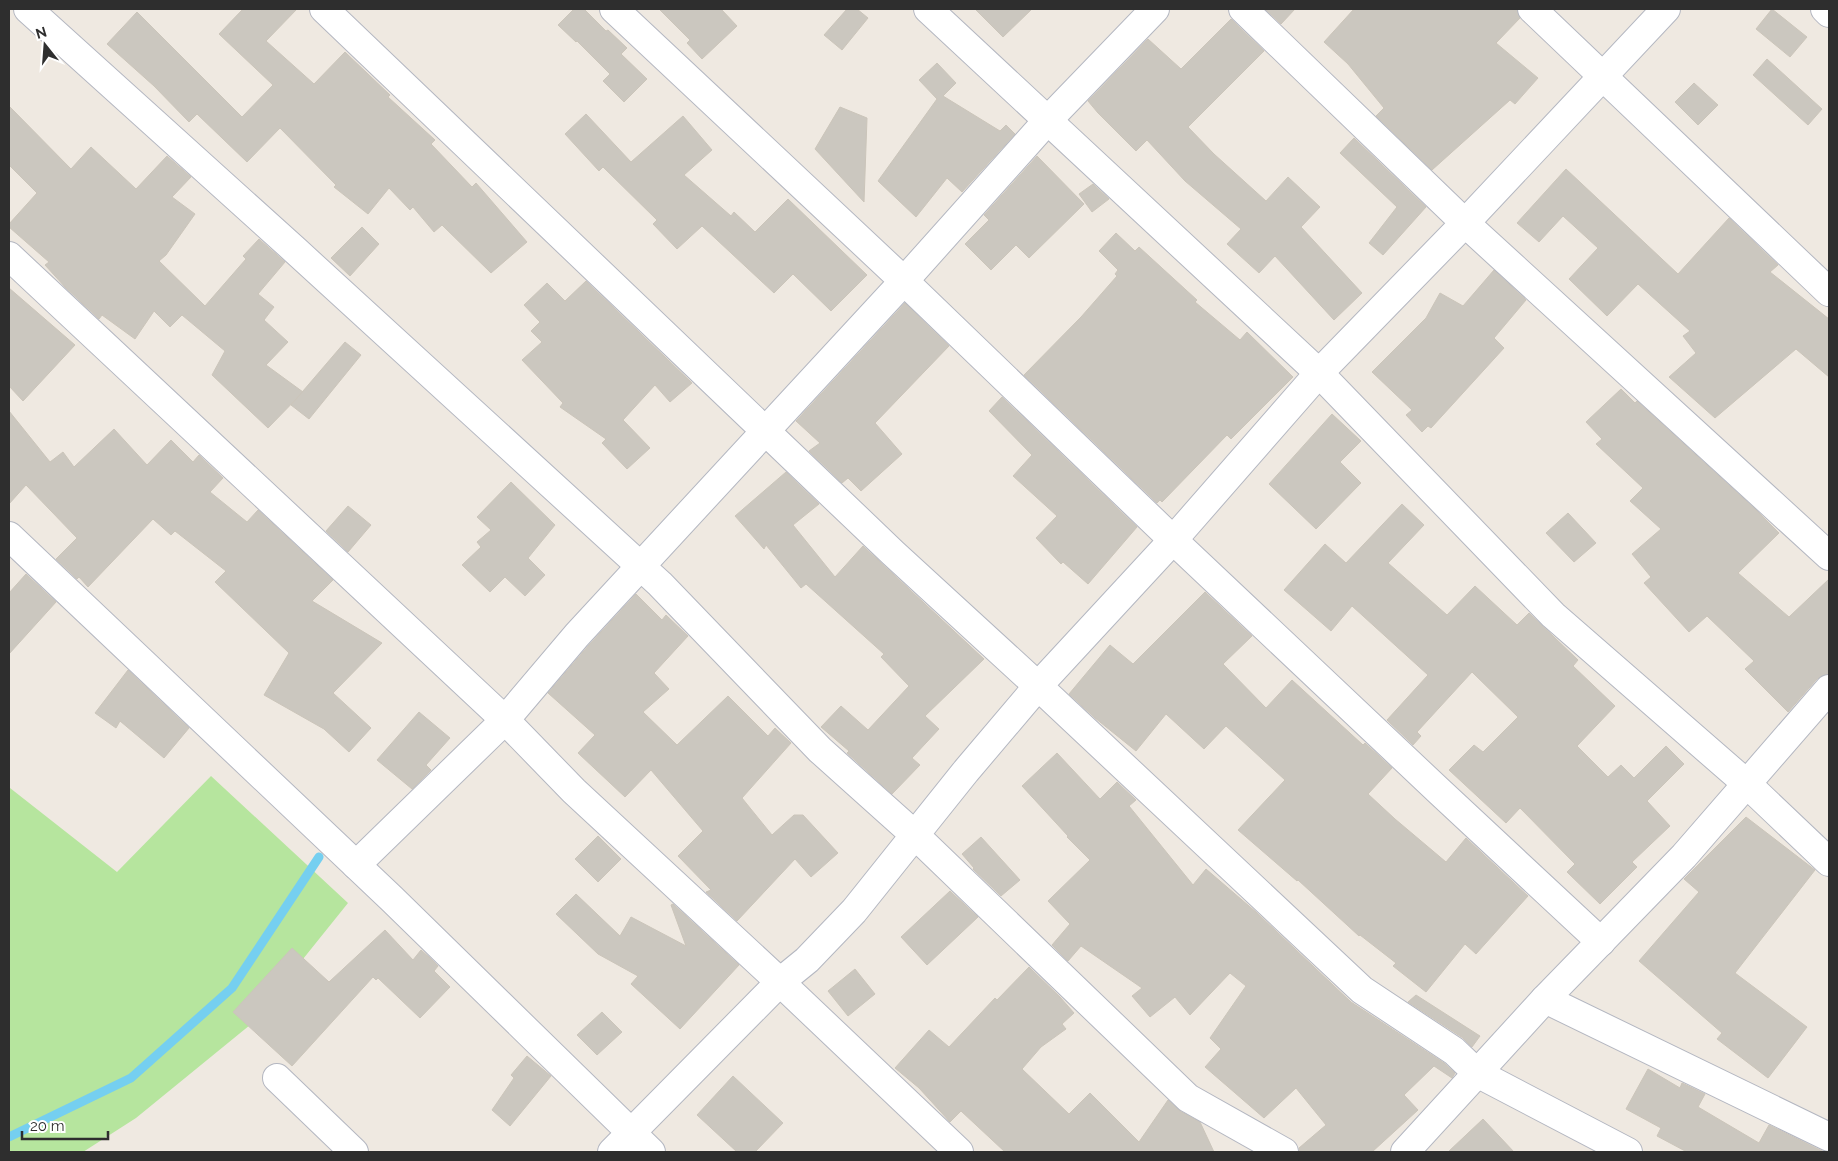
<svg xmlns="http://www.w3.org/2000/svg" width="1838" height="1161" font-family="Raleway,sans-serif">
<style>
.green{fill:#b6e59e}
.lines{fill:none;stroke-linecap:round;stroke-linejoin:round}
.stream{stroke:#75cff0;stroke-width:9}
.building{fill:#cbc7bf;stroke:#cbc5ba}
.street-casing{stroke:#b4b7c1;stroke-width:30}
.street{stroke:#fff;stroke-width:28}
</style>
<rect width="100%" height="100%" fill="#efe9e1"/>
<polygon class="green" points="211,776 348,903 250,1025 136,1118 83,1152 9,1152 9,790 10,788 117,872"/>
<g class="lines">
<polyline class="stream" points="9,1137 131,1078 232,988 319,857"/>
</g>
<g class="building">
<polygon points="243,9 297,9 266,41 314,84 345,52 390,95 388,97 435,140 431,144 472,187 476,183 527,242 491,273 442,225 434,232 413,207 410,210 389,188 368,214 334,187 336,185 280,128 247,162 197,114 189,122 154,86 107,44 137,12 242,117 273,85 219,34"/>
<polygon points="574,9 584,9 606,31 608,30 627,48 621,54 647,79 624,102 603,81 610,74 577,41 576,42 558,25"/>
<polygon points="659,9 721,9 737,26 702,59 687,43 690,40"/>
<polygon points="847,9 857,9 868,18 842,50 824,35"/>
<polygon points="975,9 1032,9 1003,37"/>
<polygon points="1265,9 1295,9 1281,24"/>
<polygon points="1354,9 1517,9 1520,18 1496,43 1538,78 1515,104 1510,100 1432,170 1376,116 1384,108 1348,64 1324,42"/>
<polygon points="1772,9 1807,37 1790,57 1756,29"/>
<polygon points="1231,19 1264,51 1188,127 1214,154 1266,201 1288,177 1320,207 1301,227 1362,293 1334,320 1275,256 1259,273 1227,244 1241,229 1185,181 1147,140 1136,151 1098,113 1088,101 1148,39 1181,69"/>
<polygon points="1767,59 1822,109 1808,125 1753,75"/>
<polygon points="937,63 956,83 943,96 1000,131 1006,125 1015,134 962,192 947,178 916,217 878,181 937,99 919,80"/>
<polygon points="1694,83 1718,105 1698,125 1675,102"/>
<polygon points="9,106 71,169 91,147 136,189 167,156 191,177 172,197 195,214 166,255 159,261 205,306 246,259 243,256 259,239 285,262 258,294 274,307 264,320 288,342 266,365 303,392 268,428 212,375 225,351 182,315 170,327 154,311 135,339 102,315 99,319 65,287 45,265 49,262 9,227 9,224 37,193 9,165"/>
<polygon points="840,107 867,118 864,202 815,149"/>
<polygon points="586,114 631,162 683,116 712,150 684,175 731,216 734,212 755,232 788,199 867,275 831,311 793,274 774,293 702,226 677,249 653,224 657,220 603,167 599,171 565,134"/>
<polygon points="1354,138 1426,207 1383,255 1369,243 1397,207 1340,153"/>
<polygon points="1037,156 1084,204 1029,258 1016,245 991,270 965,244 989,220 984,215"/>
<polygon points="1566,169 1678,274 1729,218 1778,265 1770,272 1829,319 1829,377 1796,349 1715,418 1669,377 1696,353 1683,336 1690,331 1638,284 1607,316 1569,279 1598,248 1563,216 1539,242 1517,223"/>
<polygon points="1093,184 1109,199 1092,212 1079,194"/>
<polygon points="362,227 379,244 350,276 331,258"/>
<polygon points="1116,233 1135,251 1139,247 1197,300 1195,302 1240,340 1247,332 1293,377 1231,439 1227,435 1162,502 1160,500 1157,503 1024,375 1081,317 1117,276 1115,274 1118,270 1099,251"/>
<polygon points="1494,270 1526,300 1494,338 1504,348 1431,428 1428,426 1422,432 1406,415 1412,410 1372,372 1426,318 1440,293 1463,306"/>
<polygon points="586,281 692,383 670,402 655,385 623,420 650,448 627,469 602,443 606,439 560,407 563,403 522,360 542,342 531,331 540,322 524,305 547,283 565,301"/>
<polygon points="9,288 75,345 23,401 9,386"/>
<polygon points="905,303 949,346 875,423 902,454 861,491 848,478 842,483 809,451 820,443 796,421"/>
<polygon points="345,342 361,355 309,419 291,405"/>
<polygon points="1621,389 1635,403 1637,401 1755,509 1779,533 1738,573 1789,617 1829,579 1829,673 1817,679 1788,712 1745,669 1754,661 1707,616 1689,632 1644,583 1651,577 1632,554 1661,529 1630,501 1643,488 1596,444 1602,439 1586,422"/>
<polygon points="1002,397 1137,527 1088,584 1063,562 1061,564 1036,538 1057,516 1013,476 1032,455 989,411"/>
<polygon points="9,411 50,462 63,452 74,467 114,429 147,465 171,440 193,462 199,455 223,478 210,492 247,522 258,510 333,580 312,601 382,643 333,693 371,728 349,752 324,729 264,695 289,653 215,582 226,571 175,531 171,535 153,519 88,587 79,577 77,579 56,559 77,538 26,485 9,504"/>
<polygon points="1332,414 1361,441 1340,462 1361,483 1316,529 1269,484"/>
<polygon points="786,472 819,504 793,525 835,577 863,546 984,659 925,716 939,729 912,758 920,765 892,794 847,753 849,751 821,727 841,706 868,730 909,686 881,657 884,654 806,584 801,588 766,545 764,549 735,516"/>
<polygon points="511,482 555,525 528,558 545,575 525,596 505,577 490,592 462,565 481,547 477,542 491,530 477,517"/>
<polygon points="1402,504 1424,525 1388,563 1447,615 1475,586 1517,625 1529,613 1578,660 1573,666 1615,706 1577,746 1608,777 1621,765 1634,778 1666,746 1684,764 1647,801 1670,826 1632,862 1637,867 1600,904 1567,872 1575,864 1520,808 1506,823 1449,770 1474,745 1483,752 1518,717 1472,672 1417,732 1421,736 1413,745 1387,720 1428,675 1352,606 1331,631 1284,590 1325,544 1346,563"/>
<polygon points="348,506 371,525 348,552 326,531"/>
<polygon points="1568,513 1596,543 1574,562 1546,533"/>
<polygon points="26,574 56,602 9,654 9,593"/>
<polygon points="1205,592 1252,636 1223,664 1266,708 1292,680 1363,745 1365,743 1392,768 1368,794 1395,819 1446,862 1466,838 1528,896 1476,954 1465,944 1426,992 1393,966 1396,963 1360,935 1359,936 1298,880 1297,881 1238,830 1285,780 1226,726 1204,749 1166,714 1136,751 1095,718 1069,694 1110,645 1133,664"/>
<polygon points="636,594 662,620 666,615 688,636 654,673 669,689 643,712 677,745 728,696 768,736 775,728 791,743 742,798 772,835 794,815 803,815 838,853 811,877 795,859 737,921 706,892 711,890 678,856 703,831 651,770 625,797 578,753 595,735 548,693 589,645"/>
<polygon points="128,670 189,728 164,758 120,721 116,728 95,713"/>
<polygon points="419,712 450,738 426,765 431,770 412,789 377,760"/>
<polygon points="1057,753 1100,799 1117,782 1136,800 1129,806 1193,885 1206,869 1256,912 1351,1002 1444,1063 1455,1073 1452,1078 1434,1066 1404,1095 1418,1110 1372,1152 1300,1152 1299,1148 1326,1125 1296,1088 1264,1118 1205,1067 1221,1049 1210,1038 1246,986 1230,973 1190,1015 1175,997 1150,1017 1132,996 1142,988 1081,946 1068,961 1052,945 1070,924 1048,901 1090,860 1067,837 1068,836 1022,786"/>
<polygon points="1746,817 1815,870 1735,973 1807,1027 1768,1078 1717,1039 1722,1033 1639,961 1699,892 1684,879"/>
<polygon points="598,836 621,859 598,882 575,859"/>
<polygon points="981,837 1020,880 1001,896 973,869 974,868 962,854"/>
<polygon points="950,891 978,917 927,965 901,937"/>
<polygon points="576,894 620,936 631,917 686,946 671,905 673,904 739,965 680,1029 631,984 638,976 598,954 556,914"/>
<polygon points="385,930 413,960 421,950 429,957 438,966 434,971 450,987 420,1018 378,978 376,980 373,977 292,1066 233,1012 292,948 329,982"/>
<polygon points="1029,967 1060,997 1074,1013 1062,1024 1066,1029 1041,1047 1022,1069 1069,1114 1090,1093 1139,1142 1168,1100 1180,1111 1200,1122 1214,1152 1005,1152 961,1111 950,1122 919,1088 895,1068 929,1030 949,1047 995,998 997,1000"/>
<polygon points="855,969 875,994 848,1016 828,991"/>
<polygon points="1416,995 1480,1036 1472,1047 1463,1038 1408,1002"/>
<polygon points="602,1012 622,1032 597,1055 577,1035"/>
<polygon points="527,1056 551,1076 510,1126 492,1110 514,1078 511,1075"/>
<polygon points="1648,1069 1680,1088 1682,1083 1705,1094 1698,1107 1759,1143 1769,1125 1822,1151 1828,1152 1687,1152 1657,1136 1661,1128 1626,1109"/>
<polygon points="733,1076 783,1123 755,1152 737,1152 697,1115"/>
<polygon points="1483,1119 1514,1152 1448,1152"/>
</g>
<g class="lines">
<defs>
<g id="street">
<polyline points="28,9 296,251 660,584 820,750 916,836 1188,1098 1284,1152"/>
<polyline points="324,9 893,553 1038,686 1362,990 1454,1051 1477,1073 1628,1152"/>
<polyline points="614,9 904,281 1173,540 1440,792 1601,942"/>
<polyline points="928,9 1319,373 1553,615 1747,784 1829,862"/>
<polyline points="1243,9 1465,223 1829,556"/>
<polyline points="1532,9 1829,292"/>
<polyline points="1825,9 1829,13"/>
<polyline points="9,256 505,720 574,791 780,982 959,1152"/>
<polyline points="9,536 392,899 651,1152"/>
<polyline points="356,865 505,720 577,635 904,281 1047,121 1155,9"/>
<polyline points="1545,999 1829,1137"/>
<polyline points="277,1078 354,1152"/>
<polyline points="612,1152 780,982 807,960 854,911 966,771 1038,686 1173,540 1319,373 1465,223 1666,9"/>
<polyline points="1405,1152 1545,999 1684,856 1829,689"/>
</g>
</defs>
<use href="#street" class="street-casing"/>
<use href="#street" class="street"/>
</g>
<rect width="1838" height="1161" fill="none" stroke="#2e2e2e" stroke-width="20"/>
<g transform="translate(45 45) rotate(343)" stroke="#ffffff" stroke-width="4" paint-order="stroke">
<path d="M0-4L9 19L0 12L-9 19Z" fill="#2e2e2e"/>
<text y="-8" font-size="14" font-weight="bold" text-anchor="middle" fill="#2e2e2e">N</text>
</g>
<path d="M22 1131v8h86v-8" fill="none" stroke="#2e2e2e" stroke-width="2.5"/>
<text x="30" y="1131" font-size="15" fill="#2e2e2e" stroke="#ffffff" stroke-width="4" paint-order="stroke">20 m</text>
</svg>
